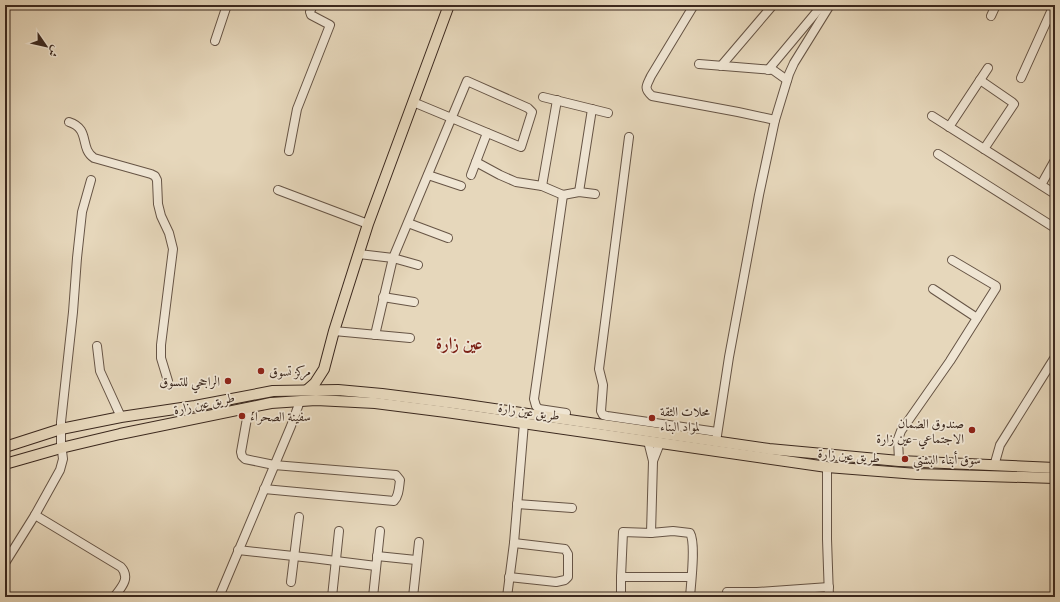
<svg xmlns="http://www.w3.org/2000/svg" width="1060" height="602" font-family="'IM FELL French Canon',Amiri,serif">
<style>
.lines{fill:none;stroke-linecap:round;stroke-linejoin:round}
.minor-casing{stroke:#665445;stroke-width:10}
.major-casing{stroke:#3b281e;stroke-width:12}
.minor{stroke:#efe5d3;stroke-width:8}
.major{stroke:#e6d7bb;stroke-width:10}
.poi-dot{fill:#8f2418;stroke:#efe5d3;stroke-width:1.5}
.labels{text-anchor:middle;stroke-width:3.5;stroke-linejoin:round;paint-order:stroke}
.poi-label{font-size:13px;fill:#3b281e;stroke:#efe5d3;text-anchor:start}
.street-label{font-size:13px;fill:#3b281e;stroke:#efe5d3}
.district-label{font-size:17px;font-weight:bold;fill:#7a1f14;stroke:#efe5d3}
</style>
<rect width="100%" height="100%" fill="#e6d7bb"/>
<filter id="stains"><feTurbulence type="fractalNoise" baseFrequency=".005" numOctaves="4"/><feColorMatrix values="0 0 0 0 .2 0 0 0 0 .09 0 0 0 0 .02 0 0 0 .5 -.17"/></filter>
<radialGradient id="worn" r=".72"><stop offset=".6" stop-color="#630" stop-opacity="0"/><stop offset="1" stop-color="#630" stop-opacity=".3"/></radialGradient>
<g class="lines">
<defs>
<g id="minor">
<path d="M694,5l-43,71c-4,9 -8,12 1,20l86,16 37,8"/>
<polyline points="991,16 996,5"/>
<polyline points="215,41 227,5"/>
<polyline points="699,64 773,70 787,80"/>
<polyline points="721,66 773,5"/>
<polyline points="768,70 819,9 819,5"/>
<polyline points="1021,78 1054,5"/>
<polyline points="980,80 1012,102 1014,104 984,149"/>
<polyline points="543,97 608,113"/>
<polyline points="932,116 1055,194"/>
<path d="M69,122c22,7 10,26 25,36l57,16 4,2 2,4 1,24 3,12 8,17 4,16 -12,96v13l7,23"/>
<polyline points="949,127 988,68"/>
<polyline points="629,137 599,369 603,385 601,411 603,415 607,416 717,432"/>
<polyline points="289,151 297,109 330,25 311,15 310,12 313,5"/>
<polyline points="938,154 1055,228"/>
<polyline points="476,162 500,175 516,182 542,186 563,195 579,192 595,194"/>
<polyline points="428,175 461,186"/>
<polyline points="471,175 487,133"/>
<polyline points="1041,185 1055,160"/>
<polyline points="542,186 557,100"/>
<polyline points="278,190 368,224"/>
<polyline points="579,192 592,109"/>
<polyline points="563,195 534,399 536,406 539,409 566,413"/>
<polyline points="408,223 448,238"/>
<polyline points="359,254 393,258 418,265"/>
<polyline points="933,289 977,318"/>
<polyline points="383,297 414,302"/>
<polyline points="334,331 410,338"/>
<polyline points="375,335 393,258 467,81 528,108 532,112 521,147 413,102"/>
<polyline points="97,346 100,371 121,417"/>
<path d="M249,407l-8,45 1,4 3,3 29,6 122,10 4,5c-1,7 -1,16 -6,21l-130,-12"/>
<polyline points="648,441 653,461 651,533"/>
<polyline points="716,442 729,357 759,195 775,120 789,74 794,63 830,5"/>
<polyline points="653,461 660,443"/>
<polyline points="899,461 898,439 901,431 950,361 996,288 996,286 952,260"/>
<polyline points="994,466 1000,445 1055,357"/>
<polyline points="827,467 827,539 829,597"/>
<polyline points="517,504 572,508"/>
<path d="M35,515l86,52c10,11 0,21 -7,30"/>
<polyline points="238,550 312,558 376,566"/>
<polyline points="377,556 416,560"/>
<polyline points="5,563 35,515 60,470 63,459 61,443 61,422 73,312 77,258 82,212 91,180"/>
<polyline points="509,577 556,582 565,580 568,577 568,554 565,549 514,543"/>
<polyline points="291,582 299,517"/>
<polyline points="727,592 757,592 829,587"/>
<polyline points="219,597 291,426 300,401"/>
<polyline points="332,597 339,531"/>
<polyline points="373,597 380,531"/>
<polyline points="413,597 419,542"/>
<polyline points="507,597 514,543 524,423"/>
<polyline points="621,597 621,577"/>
<path d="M690,597c1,-14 6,-54 0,-64l-17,-2 -22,2 -28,-1 -2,45h70"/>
</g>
<g id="major">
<polyline points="307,390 315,383 324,369 334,331 368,224 449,5"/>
<polyline points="5,447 61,429 121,417 195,406 273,391 338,390 382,394 453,403 769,449 899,461 1055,468"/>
<polyline points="5,464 61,448 120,434 271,403 316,400 375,403 446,412 827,467 917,474 1055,478"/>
</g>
</defs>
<use href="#minor" class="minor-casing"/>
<use href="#major" class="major-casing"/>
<use href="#minor" class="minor"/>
<use href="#major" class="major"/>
</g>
<g class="poi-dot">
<circle cx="261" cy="371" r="4"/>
<circle cx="228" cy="381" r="4"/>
<circle cx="242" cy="416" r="4"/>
<circle cx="652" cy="418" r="4"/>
<circle cx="972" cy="430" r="4"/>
<circle cx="905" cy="459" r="4"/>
</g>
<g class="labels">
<g class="poi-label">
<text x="269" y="376">مركز تسوق</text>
<text x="220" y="386" text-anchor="end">الراجحي للتسوق</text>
<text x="660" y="416">محلات الثقة<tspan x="660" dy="15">لمواد البناء</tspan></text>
<text x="250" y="421">سفينة الصحراء</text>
<text x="964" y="428" text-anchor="end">صندوق الضمان<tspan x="964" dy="15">الاجتماعي -عين زارة</tspan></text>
<text x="913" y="464">سوق أبناء البشتي</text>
</g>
<g class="street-label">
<text transform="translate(204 403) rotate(-12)" y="5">طريق عين زارة</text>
<text transform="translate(529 411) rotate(8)" y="5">طريق عين زارة</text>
<text transform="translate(849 455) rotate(5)" y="5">طريق عين زارة</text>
</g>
<g class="district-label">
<text x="459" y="349">عين زارة</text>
</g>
</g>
<rect width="1060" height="602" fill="none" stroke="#e6d7bb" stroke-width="20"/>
<rect x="6" y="6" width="1048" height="590" fill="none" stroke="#3b281e" stroke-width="2"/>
<rect x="10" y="10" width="1040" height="582" fill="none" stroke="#3b281e"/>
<g transform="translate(46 46) rotate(124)" stroke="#efe5d3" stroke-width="3" paint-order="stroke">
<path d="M0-3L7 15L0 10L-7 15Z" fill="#3b281e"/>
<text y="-6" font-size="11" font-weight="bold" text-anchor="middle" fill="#3b281e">ش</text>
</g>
<rect width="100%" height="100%" filter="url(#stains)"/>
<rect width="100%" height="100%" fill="url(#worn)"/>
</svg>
